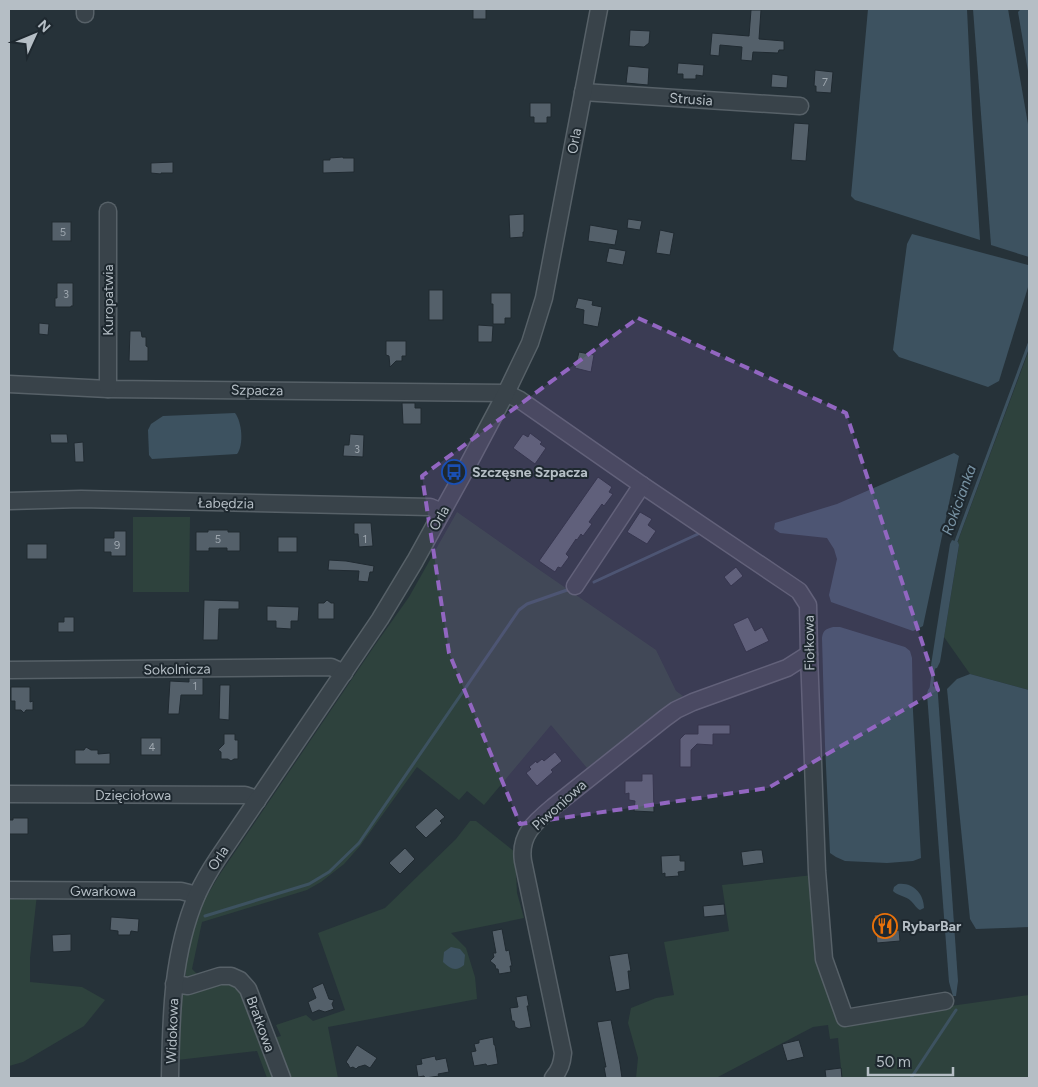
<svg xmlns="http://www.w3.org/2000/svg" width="1038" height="1087" font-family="Figtree,sans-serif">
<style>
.green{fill:#2e423d}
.water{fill:#3d5260}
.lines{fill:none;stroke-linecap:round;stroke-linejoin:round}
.stream{stroke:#3d5260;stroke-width:3}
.building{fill:#54606a;stroke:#202a31}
.minor-casing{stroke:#576168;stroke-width:19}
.minor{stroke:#39434a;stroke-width:16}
.marked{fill:#9266c1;fill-opacity:0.2;stroke:#9266c1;stroke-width:4;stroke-dasharray:10 6;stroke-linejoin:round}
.labels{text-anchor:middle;stroke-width:4;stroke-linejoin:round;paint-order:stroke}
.number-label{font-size:11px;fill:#9da6ae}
.street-label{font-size:14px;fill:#b5bec5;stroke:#1e282f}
.poi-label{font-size:14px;font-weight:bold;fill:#b5bec5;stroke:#1e282f;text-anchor:start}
.water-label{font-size:15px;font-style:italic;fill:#7994a5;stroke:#1e282f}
</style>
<rect width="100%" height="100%" fill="#263239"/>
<g class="green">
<polygon points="1029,350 1029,690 970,674 944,637 959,546 958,542 959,538"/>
<polygon points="457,512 541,571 656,650 676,691 683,696 587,768 551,725 484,805 467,791 459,800 417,767 360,846 344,864 321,882 307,890 202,922 192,969 199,976 186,981 185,955 204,901 218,877 375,645 409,597"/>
<polygon points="133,517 190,517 189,592 133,592"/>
<polygon points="470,821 476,821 515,852 517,893 524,918 451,933 466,948 475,977 477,999 328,1027 338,1078 288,1078 273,1038 281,1036 276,1025 306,1015 313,1021 345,1010 318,933 385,908 456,839"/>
<polygon points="813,875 814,955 837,1022 1029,995 1029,1078 842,1078 838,1038 830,1039 828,1025 813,1027 716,1078 636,1078 638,1058 628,1023 631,1008 656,998 674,995 664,942 729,931 722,885"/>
<polygon points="9,893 37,894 30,958 30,982 82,987 105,1000 84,1026 23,1062 9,1066"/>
<polygon points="224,980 238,983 275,1078 267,1078 257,1051 177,1060 182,992"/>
</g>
<g class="water">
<polygon points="868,9 967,9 972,114 980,240 855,200 851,196"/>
<polygon points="973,9 1008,9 1029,130 1029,257 991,245"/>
<polygon points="1021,9 1029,9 1029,77 1018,12"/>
<polygon points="912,234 1028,265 1029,267 1029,284 999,381 988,387 899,357 893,350 907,244"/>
<path d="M235,413c7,9 9,32 2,41l-85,5 -3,-4 -1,-25 3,-6 12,-8z"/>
<polygon points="954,453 959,456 923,626 913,631 831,602 829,595 837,559 834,549 827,538 780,533 774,529 775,523 837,504"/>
<polygon points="952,540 958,542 959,545 940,662 937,668 933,669 931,665 950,544"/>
<path d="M833,627h7l65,20 5,4 2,7 1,53 8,147 -8,3 -26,2 -42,-2 -9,-4 -6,-4 -5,-108 -3,-107c1,-8 4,-9 11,-11z"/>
<polygon points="970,674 1029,690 1029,927 976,929 970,919 947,689 957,679"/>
<polygon points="931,686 937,687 938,695 958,981 956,996 953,996 949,982 927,694 928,690"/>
<path d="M898,884c15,-2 26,10 26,24l-4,2c-4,-2 -5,-5 -9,-9 -5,-5 -13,-5 -18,-10l1,-4z"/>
<path d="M451,947l9,2 5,6 -1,10c-8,7 -14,4 -21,-3l1,-10z"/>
</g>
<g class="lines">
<g class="stream">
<polyline points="955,544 1029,344"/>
<polyline points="594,582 698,534"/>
<polyline points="931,689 934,666"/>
<polyline points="205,916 309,884 329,872 359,843 519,610 527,604 570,589"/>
<polyline points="911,1078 956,1010"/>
</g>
</g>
<g class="building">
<rect x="473" y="9" width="13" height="10"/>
<polygon points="751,10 761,10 759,39 784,41 784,50 779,50 778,53 753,52 752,61 741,60 742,47 720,45 719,56 710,55 712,33 749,36"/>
<polygon points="630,30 650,31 649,43 644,47 629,46"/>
<polygon points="678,63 704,65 703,76 696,75 696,79 683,79 683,74 677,74"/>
<polygon points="628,66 649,68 648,85 626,83"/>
<polygon points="815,70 833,72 831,93 816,92 816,86 814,86"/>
<polygon points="772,74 788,76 787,88 771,87"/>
<polygon points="530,103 551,103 551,117 547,117 547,123 534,123 534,117 530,117"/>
<polygon points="794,123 809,124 806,161 791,160"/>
<polygon points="343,157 343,158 354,158 354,172 323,173 323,160 330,160 330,158"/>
<polygon points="173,162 173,173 161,173 161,174 151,173 151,163"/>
<polygon points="524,214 524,232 523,232 523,237 510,238 509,215"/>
<polygon points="628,219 642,221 640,230 627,228"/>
<rect x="52" y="222" width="19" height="19"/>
<polygon points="590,225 618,230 615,245 588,241"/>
<polygon points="660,230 674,233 670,255 656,253"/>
<polygon points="609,248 626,251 623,265 606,262"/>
<polygon points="57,283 73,283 73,306 71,306 71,307 55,307 55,298 57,298"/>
<rect x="429" y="290" width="14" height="30"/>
<polygon points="491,293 511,293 511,318 505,318 505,324 493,324 493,304 491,304"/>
<polygon points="578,298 593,301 592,305 602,307 598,327 583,324 584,310 575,308"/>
<polygon points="39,323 49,324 48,335 39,334"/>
<polygon points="478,325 493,326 492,342 478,342"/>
<polygon points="130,331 141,331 142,337 146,337 146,346 148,347 148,361 129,361"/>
<polygon points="386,341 406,341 406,356 402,356 402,361 396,361 390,367 389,356 386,355"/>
<polygon points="579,352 594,355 591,372 575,368"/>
<polygon points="402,403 415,403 415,408 421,408 421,424 403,424"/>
<polygon points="530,433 542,442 540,444 546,448 535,464 513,448 523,434 528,437"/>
<polygon points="50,434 67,434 68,443 51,443"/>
<polygon points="350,434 364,435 363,457 343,456 344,445 349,445"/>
<polygon points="83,442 84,462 75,462 74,443"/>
<polygon points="598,477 612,487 609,492 613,494 604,506 602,504 589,522 592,524 583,536 581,534 577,540 576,539 566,554 569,557 561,568 558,567 555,572 539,561"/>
<polygon points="640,512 652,519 648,525 656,531 647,544 627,532"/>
<polygon points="354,523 371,523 373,546 359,547 358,534 354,534"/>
<polygon points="208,530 228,530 228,532 240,532 240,551 227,551 227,548 209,548 209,551 196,551 196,532 208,532"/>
<polygon points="114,531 126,531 126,556 111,556 111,552 104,552 104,538 114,538"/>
<rect x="278" y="537" width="19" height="15"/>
<rect x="27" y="544" width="20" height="15"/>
<polygon points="329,560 346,561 374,566 373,572 370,572 368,582 358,581 359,571 328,570"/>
<polygon points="736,567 743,576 731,586 724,577"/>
<polygon points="204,600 239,601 239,609 219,609 218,640 203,640"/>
<polygon points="327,600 331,603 334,603 334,619 318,619 318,603 324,603"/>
<polygon points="267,606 299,607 298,621 291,621 291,629 276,628 276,621 267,621"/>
<polygon points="64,617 74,617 74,632 58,632 58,622 64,622"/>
<polygon points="748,617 755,631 762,627 769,641 746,652 733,624"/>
<polygon points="189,678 203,678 203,695 181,695 179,714 168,714 170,681 189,682"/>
<polygon points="220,685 230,685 229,720 219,719"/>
<polygon points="11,687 30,687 30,702 33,701 33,710 26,710 24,713 21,710 15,710 15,701 11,701"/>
<polygon points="698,725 730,725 730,734 713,734 713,745 697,744 691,750 691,767 680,767 680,739 685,734 698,734"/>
<polygon points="224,734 235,734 235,740 238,740 238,759 234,759 231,761 228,759 221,759 221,752 218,750 224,744"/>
<rect x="141" y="738" width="20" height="17"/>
<polygon points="86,747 91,750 98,750 98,754 110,753 110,764 75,764 75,750 84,750"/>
<polygon points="555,752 562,761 551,770 553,772 537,786 526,773 531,769 529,767 536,761 537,763 542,759 544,761"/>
<polygon points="642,774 653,774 654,812 634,811 635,801 629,800 629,793 625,794 625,781 642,781"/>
<polygon points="436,808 445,817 440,821 442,823 426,838 415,827"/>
<polygon points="13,818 28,818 28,834 9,834 9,820 13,820"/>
<polygon points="405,848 415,859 400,874 389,863"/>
<polygon points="756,850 762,850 764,863 743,866 741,852"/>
<polygon points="680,855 680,861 685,861 685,871 678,872 679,876 665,877 665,873 662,874 661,856"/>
<polygon points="724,904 725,915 704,917 703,906"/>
<polygon points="884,914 884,922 894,921 895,931 899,930 900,941 877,943 874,915"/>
<polygon points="111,917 139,919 138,932 131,931 130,935 118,935 118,931 110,930"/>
<polygon points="502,929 506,951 509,950 512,966 510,966 511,972 499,974 498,969 496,969 495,965 490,961 494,957 493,953 496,953 492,931"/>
<polygon points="71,934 71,951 53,952 52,935"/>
<polygon points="628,953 631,971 628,971 630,989 616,992 609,956"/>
<polygon points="323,983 329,999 334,1000 332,1004 334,1009 325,1012 319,1010 312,1013 308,1002 316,998 312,988"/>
<polygon points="527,995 529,1006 527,1006 531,1027 519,1029 515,1027 514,1021 512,1021 510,1008 518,1007 516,997"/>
<polygon points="611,1020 620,1064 622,1078 606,1078 604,1067 606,1067 597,1022"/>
<polygon points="493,1037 494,1045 495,1045 498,1064 487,1066 486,1064 474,1066 471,1052 476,1051 474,1044 479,1043 479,1040"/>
<polygon points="799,1040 804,1057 787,1061 782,1044"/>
<polygon points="357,1045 377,1058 370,1068 365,1065 358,1067 356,1069 353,1067 350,1068 348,1064 346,1062"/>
<polygon points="435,1056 436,1060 446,1058 449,1072 438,1074 439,1076 425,1078 424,1076 418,1077 416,1065 422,1064 421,1059"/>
<polygon points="841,1068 842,1078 826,1078 825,1070"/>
</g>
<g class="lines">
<defs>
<g id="minor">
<polyline points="85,14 85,9"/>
<polyline points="583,92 800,106"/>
<polyline points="9,384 108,389 506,393 520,400 642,485 799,591 808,605 809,654 817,871 824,959 845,1018 945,1001"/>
<polyline points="108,389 108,211"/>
<polyline points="9,501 81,499 430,507 442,512"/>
<polyline points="575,586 642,485"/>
<polyline points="9,670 331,667 344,673"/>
<polyline points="9,794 245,795 251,797 257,801"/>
<polyline points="9,890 181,891 197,895"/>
<polyline points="174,984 188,986 220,976 231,976 240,980 248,989 282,1078"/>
<path d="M170,1078c1,-62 2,-125 27,-183 6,-13 13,-25 21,-37l162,-239 35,-58 47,-85 44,-83 24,-50 5,-16 9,-29 55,-289"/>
<path d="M553,1078c7,-8 9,-15 10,-25l-40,-192c-4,-26 12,-39 30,-54l112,-89 11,-8 17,-8 94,-34 22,-14"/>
</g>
</defs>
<use href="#minor" class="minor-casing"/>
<use href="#minor" class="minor"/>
</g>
<path class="marked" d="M638,318l208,95 92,277 -170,98 -248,36 -71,-171 -27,-177z"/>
<defs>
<symbol id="bus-ring" viewBox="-11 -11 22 22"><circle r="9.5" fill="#1e282f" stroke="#1a4fb4" stroke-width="1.5"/><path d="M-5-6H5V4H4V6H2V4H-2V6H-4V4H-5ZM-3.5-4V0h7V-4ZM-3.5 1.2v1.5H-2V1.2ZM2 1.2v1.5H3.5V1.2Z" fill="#1a4fb4"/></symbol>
<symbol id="restaurant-ring" viewBox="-11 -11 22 22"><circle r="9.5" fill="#1e282f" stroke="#e8710a" stroke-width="1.5"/><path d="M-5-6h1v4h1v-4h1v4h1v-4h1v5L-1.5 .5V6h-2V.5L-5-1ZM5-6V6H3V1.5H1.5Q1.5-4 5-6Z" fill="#e8710a"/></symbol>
</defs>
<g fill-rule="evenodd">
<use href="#bus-ring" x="440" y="458" width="28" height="28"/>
<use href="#restaurant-ring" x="871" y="912" width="28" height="28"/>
</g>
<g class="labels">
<g class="number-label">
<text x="825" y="86">7</text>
<text x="63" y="236">5</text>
<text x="66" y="298">3</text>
<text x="357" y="453">3</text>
<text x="218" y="543">5</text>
<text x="365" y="543">1</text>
<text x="117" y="549">9</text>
<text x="195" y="690">1</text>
<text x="152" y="751">4</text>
</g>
<g class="street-label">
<text transform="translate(691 99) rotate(4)" y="5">Strusia</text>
<text transform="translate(574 141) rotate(-80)" y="5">Orla</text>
<text transform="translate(108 300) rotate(-90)" y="5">Kuropatwia</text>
<text transform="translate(257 390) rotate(1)" y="5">Szpacza</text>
<text transform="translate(226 503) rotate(1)" y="5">Łabędzia</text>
<text transform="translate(439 518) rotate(-61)" y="5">Orla</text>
<text transform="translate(809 643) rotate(-91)" y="5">Fiołkowa</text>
<text transform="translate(177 669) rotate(-1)" y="5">Sokolnicza</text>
<text x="133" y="800">Dzięciołowa</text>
<text transform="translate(559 805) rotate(-42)" y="5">Piwoniowa</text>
<text transform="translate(218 858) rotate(-57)" y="5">Orla</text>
<text x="103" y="896">Gwarkowa</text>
<text transform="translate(261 1024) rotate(70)" y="5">Bratkowa</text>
<text transform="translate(172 1031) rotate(-88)" y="5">Widokowa</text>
</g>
<g class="poi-label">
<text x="472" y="477">Szczęsne Szpacza</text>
<text x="902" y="931">RybarBar</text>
</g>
<g class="water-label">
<text transform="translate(959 500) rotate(-70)" y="5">Rokicianka</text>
</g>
</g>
<rect width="1038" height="1087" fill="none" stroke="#b5bec5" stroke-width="20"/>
<g transform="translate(35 35) rotate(46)" stroke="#1e282f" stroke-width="4" paint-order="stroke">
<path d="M0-4L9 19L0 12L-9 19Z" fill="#b5bec5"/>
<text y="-8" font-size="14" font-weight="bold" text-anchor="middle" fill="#b5bec5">N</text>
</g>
<path d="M868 1067v8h85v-8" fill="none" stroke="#b5bec5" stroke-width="2.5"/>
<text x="876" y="1067" font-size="15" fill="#b5bec5" stroke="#1e282f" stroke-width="4" paint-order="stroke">50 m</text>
</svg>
